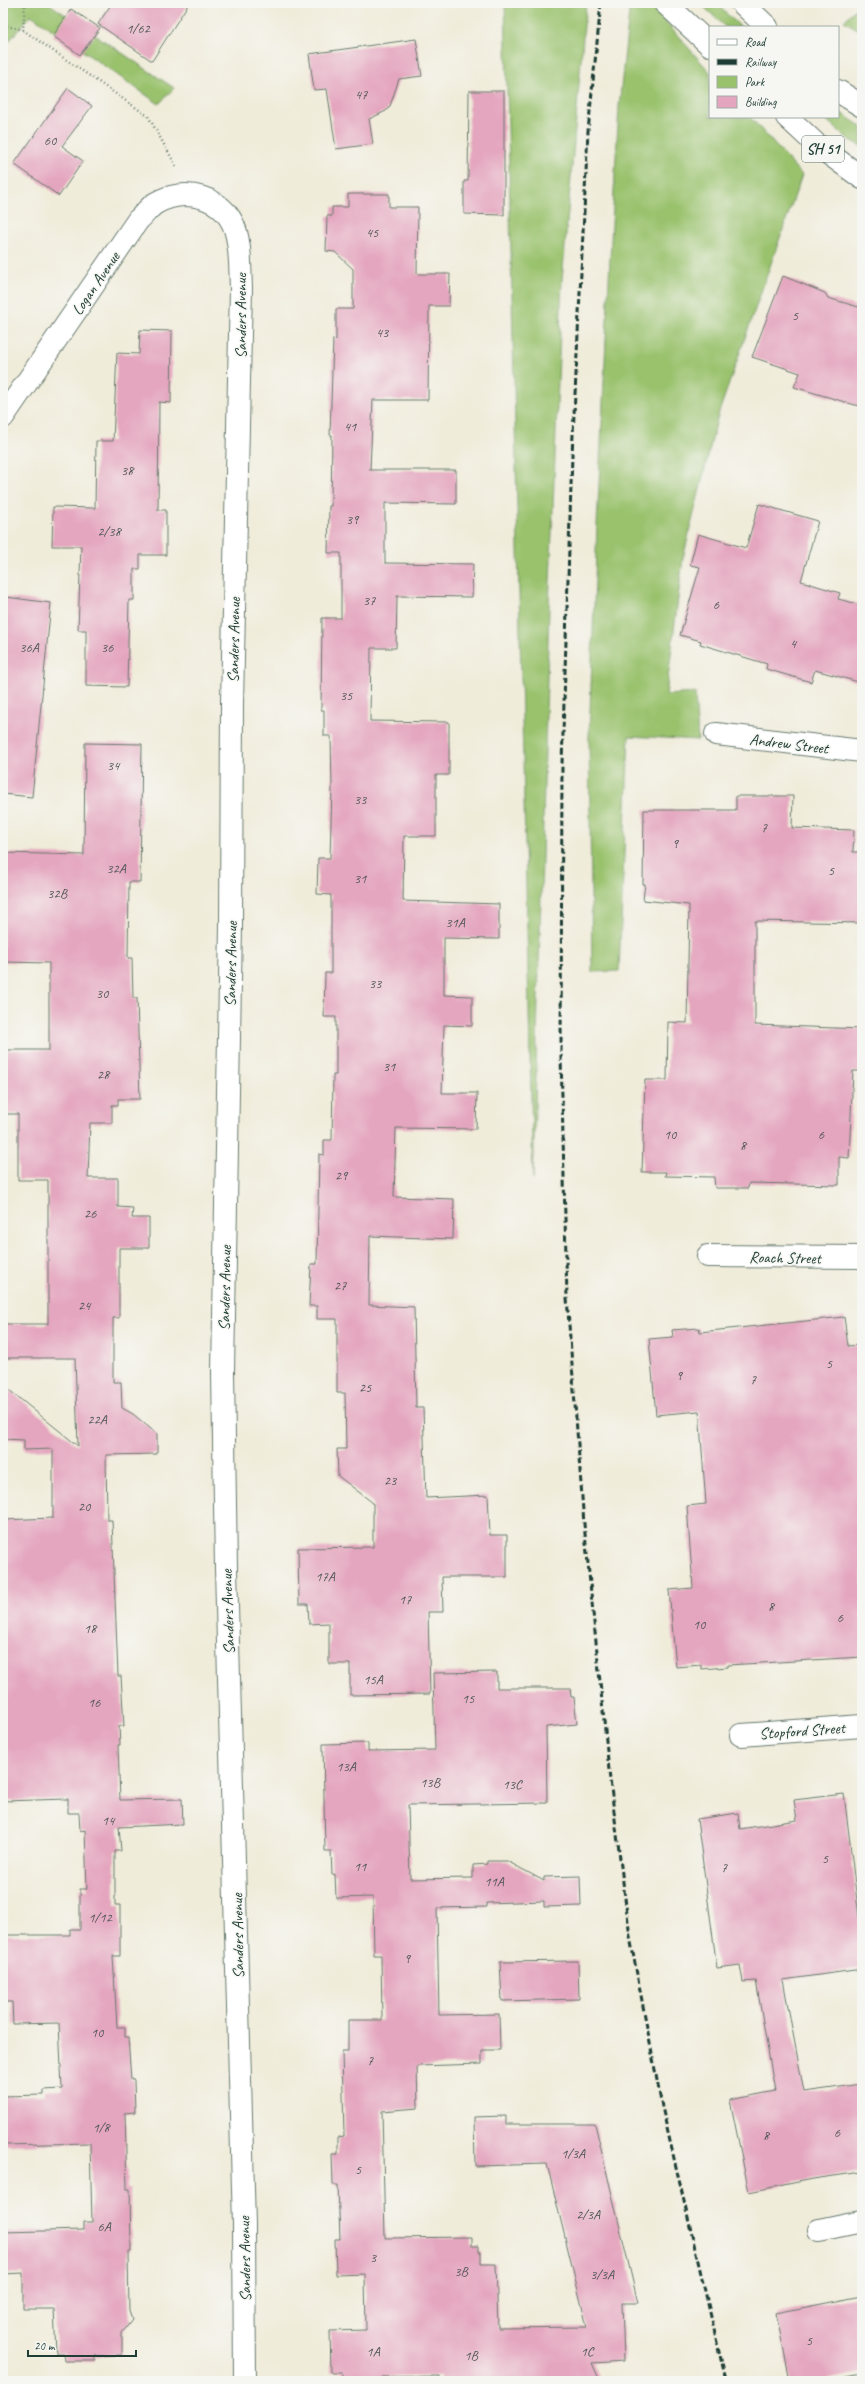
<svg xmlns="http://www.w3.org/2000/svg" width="865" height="2384" font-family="Caveat,sans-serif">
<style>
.green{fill:#9ac26d;stroke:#5c8050}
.building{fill:#e4a5be}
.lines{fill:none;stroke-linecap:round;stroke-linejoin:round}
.street-casing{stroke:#687a6e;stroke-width:24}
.highway-casing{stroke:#687a6e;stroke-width:24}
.path{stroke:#687a6e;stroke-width:2.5;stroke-dasharray:1 3;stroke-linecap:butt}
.street{stroke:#fff;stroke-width:22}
.highway{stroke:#fff;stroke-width:22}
.rail{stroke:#1f3d34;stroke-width:3;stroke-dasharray:6 3;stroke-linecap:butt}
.labels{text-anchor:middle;stroke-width:3;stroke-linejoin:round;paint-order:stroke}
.number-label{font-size:14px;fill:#505756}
.shield{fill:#f6f6f2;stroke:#60746d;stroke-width:1}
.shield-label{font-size:15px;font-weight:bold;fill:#1f3d34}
.street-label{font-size:16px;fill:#1f3d34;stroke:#f6f6f2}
</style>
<rect width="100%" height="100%" fill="#f6f6f2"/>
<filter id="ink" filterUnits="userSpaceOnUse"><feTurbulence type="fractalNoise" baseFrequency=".025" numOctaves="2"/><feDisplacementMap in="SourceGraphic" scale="8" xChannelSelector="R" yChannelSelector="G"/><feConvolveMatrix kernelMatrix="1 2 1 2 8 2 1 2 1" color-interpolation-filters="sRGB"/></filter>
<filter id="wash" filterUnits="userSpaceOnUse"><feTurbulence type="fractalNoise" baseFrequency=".012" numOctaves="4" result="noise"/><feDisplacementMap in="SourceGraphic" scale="16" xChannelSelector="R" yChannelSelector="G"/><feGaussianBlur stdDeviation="0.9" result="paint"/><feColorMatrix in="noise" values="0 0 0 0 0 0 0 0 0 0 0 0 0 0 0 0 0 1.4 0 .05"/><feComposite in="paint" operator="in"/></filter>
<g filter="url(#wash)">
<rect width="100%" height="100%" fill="#f0ecda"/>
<g class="green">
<polygon points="3,3 48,3 174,88 159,104 31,15 3,48"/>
<polygon points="505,3 586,3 562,281 549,608 533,1180"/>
<polygon points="630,3 649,3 710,72 710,117 750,117 802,175 718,415 683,558 666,695 695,693 698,740 629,736 619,971 592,972 589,737 597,525 610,258 619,106"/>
<polygon points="700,3 715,3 741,27 725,27"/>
<polygon points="861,3 862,3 862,32 844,21"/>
<polygon points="838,111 862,127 862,147 847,138 823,117 838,117"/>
</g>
<g id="blocks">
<g class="building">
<polygon points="112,3 189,3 152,61 98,24"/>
<polygon points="71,9 100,28 80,55 53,36"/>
<polygon points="416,39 422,76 399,79 390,106 386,111 369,119 373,144 336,149 327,89 314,90 309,54"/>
<polygon points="68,88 92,106 62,146 83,161 59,196 14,164"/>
<polygon points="469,91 504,91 504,215 464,214 464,181 468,181"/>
<polygon points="348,194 389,194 389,207 418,207 417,274 450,274 449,306 429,306 428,400 373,400 370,470 456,470 456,504 385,503 385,563 473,564 472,597 397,596 396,648 371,648 370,721 449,722 449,775 436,775 436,836 404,836 403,901 499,904 499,939 444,938 444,995 472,996 472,1026 444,1025 442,1093 477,1093 476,1129 396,1128 394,1197 454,1199 453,1239 370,1236 369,1305 414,1307 416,1408 423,1408 426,1498 488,1495 490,1535 507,1535 507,1577 442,1577 443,1612 428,1612 430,1694 350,1695 350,1664 329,1664 329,1623 309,1624 308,1604 299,1604 298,1548 373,1547 373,1503 338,1476 337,1449 346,1449 345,1393 337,1393 337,1319 317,1319 317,1306 309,1306 311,1264 317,1264 319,1154 324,1155 324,1140 332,1140 333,1075 336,1075 336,1017 324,1017 325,973 331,973 331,895 317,894 318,858 330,858 332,788 331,736 324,736 324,710 321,710 322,618 341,618 341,553 328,553 329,506 331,506 332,435 330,435 333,339 336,340 336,309 353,309 353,269 335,252 326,251 327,216 332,216 332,207 348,207"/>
<polygon points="783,276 825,293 828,298 862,308 862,407 794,387 800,373 752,357"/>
<polygon points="140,330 172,331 171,403 159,402 158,510 166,510 166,555 140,555 140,569 134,569 134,600 129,600 127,687 86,686 86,630 78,630 81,546 52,546 53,507 95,508 96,441 113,441 117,353 139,354"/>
<polygon points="759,504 818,521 801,581 840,593 838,599 862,605 862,683 815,670 811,682 766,669 767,664 700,644 701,641 680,635 700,567 690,565 698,534 746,548"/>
<polygon points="6,597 51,603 32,797 3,794 3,618"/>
<polygon points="85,743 142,744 140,882 129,882 128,958 132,958 133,998 137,998 140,1099 118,1099 118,1105 112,1105 112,1123 90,1123 88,1178 118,1178 118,1207 133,1208 132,1218 149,1218 149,1248 119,1248 119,1318 113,1318 113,1382 121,1382 122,1408 133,1414 157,1434 157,1454 106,1455 107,1520 112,1520 118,1676 121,1676 124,1726 119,1726 120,1745 118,1745 120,1800 182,1799 183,1824 119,1827 121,1851 115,1851 115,1905 120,1905 120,1956 113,1956 117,2027 125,2027 125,2037 128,2037 131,2080 134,2080 135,2112 125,2113 127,2189 130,2189 131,2251 128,2251 129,2311 132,2320 122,2333 122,2355 95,2356 95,2361 65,2361 64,2353 56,2353 54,2309 23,2309 23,2273 3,2274 3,2232 84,2230 84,2222 92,2222 90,2143 3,2145 3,2096 44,2095 44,2090 62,2089 59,2023 13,2024 12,2002 3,2002 3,1935 70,1935 70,1929 80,1929 80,1889 87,1889 85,1830 80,1831 79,1813 68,1813 68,1799 3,1801 3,1520 53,1518 53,1449 24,1450 24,1440 3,1439 3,1385 78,1446 75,1358 3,1358 3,1324 48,1324 48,1180 18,1180 18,1114 3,1114 3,1050 49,1050 49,963 3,962 3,853 84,855"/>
<polygon points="736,796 793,796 792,828 854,830 853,852 862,852 861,923 755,921 755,1025 862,1029 862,1071 853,1071 849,1158 839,1157 839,1185 749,1183 748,1188 715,1188 714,1177 665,1176 666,1172 642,1172 645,1080 667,1080 668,1022 687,1023 689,905 643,900 645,884 643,884 644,810 736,810"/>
<polygon points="844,1317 848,1346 859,1345 862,1380 862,1657 728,1665 728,1667 701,1669 701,1665 676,1667 669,1590 693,1588 687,1506 706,1504 699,1411 656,1415 649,1339 673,1337 672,1330 699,1328 700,1332"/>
<polygon points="497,1672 497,1688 570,1688 571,1697 574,1697 577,1724 546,1727 547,1803 408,1805 410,1879 473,1878 473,1865 487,1864 487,1861 507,1861 544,1881 544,1877 580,1876 581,1906 544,1907 544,1901 487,1903 487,1907 437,1908 439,2015 499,2014 500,2050 482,2050 482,2064 417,2066 418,2108 382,2111 385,2238 472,2237 472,2246 479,2246 479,2252 481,2252 481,2264 496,2264 498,2328 587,2327 547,2164 475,2166 474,2117 506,2116 506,2124 595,2124 638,2303 622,2303 624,2361 592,2363 600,2381 440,2381 440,2376 383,2377 383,2381 342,2381 342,2372 331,2372 330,2331 366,2330 365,2274 336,2275 335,2239 340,2239 338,2185 333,2185 332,2154 338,2154 338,2137 344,2136 342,2051 348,2051 348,2020 382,2020 381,1955 374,1955 373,1897 336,1898 335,1874 332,1875 331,1851 325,1851 323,1744 368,1743 368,1751 435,1750 433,1673"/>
<polygon points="844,1794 862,1942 862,1969 783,1980 804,2092 862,2084 862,2172 813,2179 749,2192 730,2100 775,2091 756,1981 743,1982 740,1965 717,1968 697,1819 738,1813 740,1829 797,1820 794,1800"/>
<polygon points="578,1961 579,1999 502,2001 500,1962"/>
<polygon points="862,2296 862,2373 820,2381 790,2381 776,2313"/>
</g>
</g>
</g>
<g filter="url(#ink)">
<use href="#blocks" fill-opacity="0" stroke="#687a6e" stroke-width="1"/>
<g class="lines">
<defs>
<g id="street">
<path d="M3,417l135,-197c6,-5 11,-13 18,-17 29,-17 68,-6 79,26 6,18 5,40 6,59l-9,415 -1,222 -8,447 3,197 18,656 1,156"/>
<polyline points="716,734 862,751"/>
<polyline points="708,1256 862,1257"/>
<polyline points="741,1735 862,1726"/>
<polyline points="819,2230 862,2221"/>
</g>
<g id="highway">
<polyline points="665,3 710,45"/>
<polyline points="742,3 767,27"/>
<polyline points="838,91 862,106"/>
<polyline points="787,117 817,145 862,178"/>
</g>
</defs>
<use href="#street" class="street-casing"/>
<use href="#highway" class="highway-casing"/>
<g class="path">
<polyline points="3,25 23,30 25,3"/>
<polyline points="23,30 148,116 176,166"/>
</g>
<use href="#street" class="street"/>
<use href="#highway" class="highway"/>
<polyline class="rail" points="601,3 588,131 572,455 562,764 561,1056 567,1298 584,1524 610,1780 630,1937 662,2107 726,2381"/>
</g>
</g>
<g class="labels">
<g class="number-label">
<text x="138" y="33">1/62</text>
<text x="361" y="99">47</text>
<text x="50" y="145">60</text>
<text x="372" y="237">45</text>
<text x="795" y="320">5</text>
<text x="382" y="337">43</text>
<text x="350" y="431">41</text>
<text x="127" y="475">38</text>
<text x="352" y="524">39</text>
<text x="109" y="536">2/38</text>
<text x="369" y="605">37</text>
<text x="716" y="609">6</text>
<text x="793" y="648">4</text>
<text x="29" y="652">36A</text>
<text x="107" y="652">36</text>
<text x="346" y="700">35</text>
<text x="113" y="770">34</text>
<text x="360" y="804">33</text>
<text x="764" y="832">7</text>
<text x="675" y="848">9</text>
<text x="116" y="873">32A</text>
<text x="831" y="875">5</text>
<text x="360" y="883">31</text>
<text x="57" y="898">32B</text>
<text x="455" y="927">31A</text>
<text x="375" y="988">33</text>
<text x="102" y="998">30</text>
<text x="389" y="1071">31</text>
<text x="103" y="1079">28</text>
<text x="670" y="1139">10</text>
<text x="821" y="1139">6</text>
<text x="743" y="1150">8</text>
<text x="341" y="1180">29</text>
<text x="90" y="1218">26</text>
<text x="340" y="1290">27</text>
<text x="84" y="1310">24</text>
<text x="829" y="1368">5</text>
<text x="679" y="1380">9</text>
<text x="753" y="1384">7</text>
<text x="365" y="1392">25</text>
<text x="97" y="1424">22A</text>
<text x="390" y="1485">23</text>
<text x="84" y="1511">20</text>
<text x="325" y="1581">17A</text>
<text x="405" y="1604">17</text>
<text x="771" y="1611">8</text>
<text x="840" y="1622">6</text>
<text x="699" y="1629">10</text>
<text x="90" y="1633">18</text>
<text x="373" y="1684">15A</text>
<text x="468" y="1703">15</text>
<text x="94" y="1707">16</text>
<text x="346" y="1771">13A</text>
<text x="430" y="1787">13B</text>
<text x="512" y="1789">13C</text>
<text x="108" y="1825">14</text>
<text x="825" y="1863">5</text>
<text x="360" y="1871">11</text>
<text x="724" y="1872">7</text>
<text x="494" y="1886">11A</text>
<text x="100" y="1922">1/12</text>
<text x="407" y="1963">9</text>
<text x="97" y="2037">10</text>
<text x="370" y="2065">7</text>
<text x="101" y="2132">1/8</text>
<text x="837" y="2137">6</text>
<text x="766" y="2140">8</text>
<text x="573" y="2158">1/3A</text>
<text x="358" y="2174">5</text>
<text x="588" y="2219">2/3A</text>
<text x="104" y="2231">6A</text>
<text x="373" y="2262">3</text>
<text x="461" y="2276">3B</text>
<text x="602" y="2279">3/3A</text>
<text x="809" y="2345">5</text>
<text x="373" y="2356">1A</text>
<text x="587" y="2356">1C</text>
<text x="471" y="2360">1B</text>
</g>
<rect class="shield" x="802" y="136" width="42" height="26" rx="3"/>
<g class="shield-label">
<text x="823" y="154">SH 51</text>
</g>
<g class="street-label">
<text transform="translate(95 283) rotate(-56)" y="6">Logan Avenue</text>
<text transform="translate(240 316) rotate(-90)" y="6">Sanders Avenue</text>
<text transform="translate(233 640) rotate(-89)" y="6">Sanders Avenue</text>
<text transform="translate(789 743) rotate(7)" y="6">Andrew Street</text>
<text transform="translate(230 964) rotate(-89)" y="6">Sanders Avenue</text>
<text transform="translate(785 1257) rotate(1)" y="6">Roach Street</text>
<text transform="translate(224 1288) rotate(-89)" y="6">Sanders Avenue</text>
<text transform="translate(227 1612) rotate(-92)" y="6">Sanders Avenue</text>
<text transform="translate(802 1730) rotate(-4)" y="6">Stopford Street</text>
<text transform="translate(237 1936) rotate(-91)" y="6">Sanders Avenue</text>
<text transform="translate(244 2259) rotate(-91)" y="6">Sanders Avenue</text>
</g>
</g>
<rect width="865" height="2384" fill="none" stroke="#f6f6f2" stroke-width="16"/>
<rect x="709" y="26" width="130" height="92" fill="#f6f6f2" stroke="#a0aca6"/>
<rect x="717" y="39" width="20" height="6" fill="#ffffff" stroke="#a0aca6"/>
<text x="745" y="46" font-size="12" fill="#1f3d34">Road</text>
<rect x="717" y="59" width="20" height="6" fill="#1f3d34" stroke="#a0aca6"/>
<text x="745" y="66" font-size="12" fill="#1f3d34">Railway</text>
<rect x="717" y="76" width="20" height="12" fill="#9ac26d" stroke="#a0aca6"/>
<text x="745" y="86" font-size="12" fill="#1f3d34">Park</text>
<rect x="717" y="96" width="20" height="12" fill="#e4a5be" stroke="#a0aca6"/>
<text x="745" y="106" font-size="12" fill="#1f3d34">Building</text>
<path d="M28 2350v6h108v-6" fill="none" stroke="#1f3d34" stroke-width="2"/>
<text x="34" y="2350" font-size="12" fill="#1f3d34" stroke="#f6f6f2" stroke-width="3" paint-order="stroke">20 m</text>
</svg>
